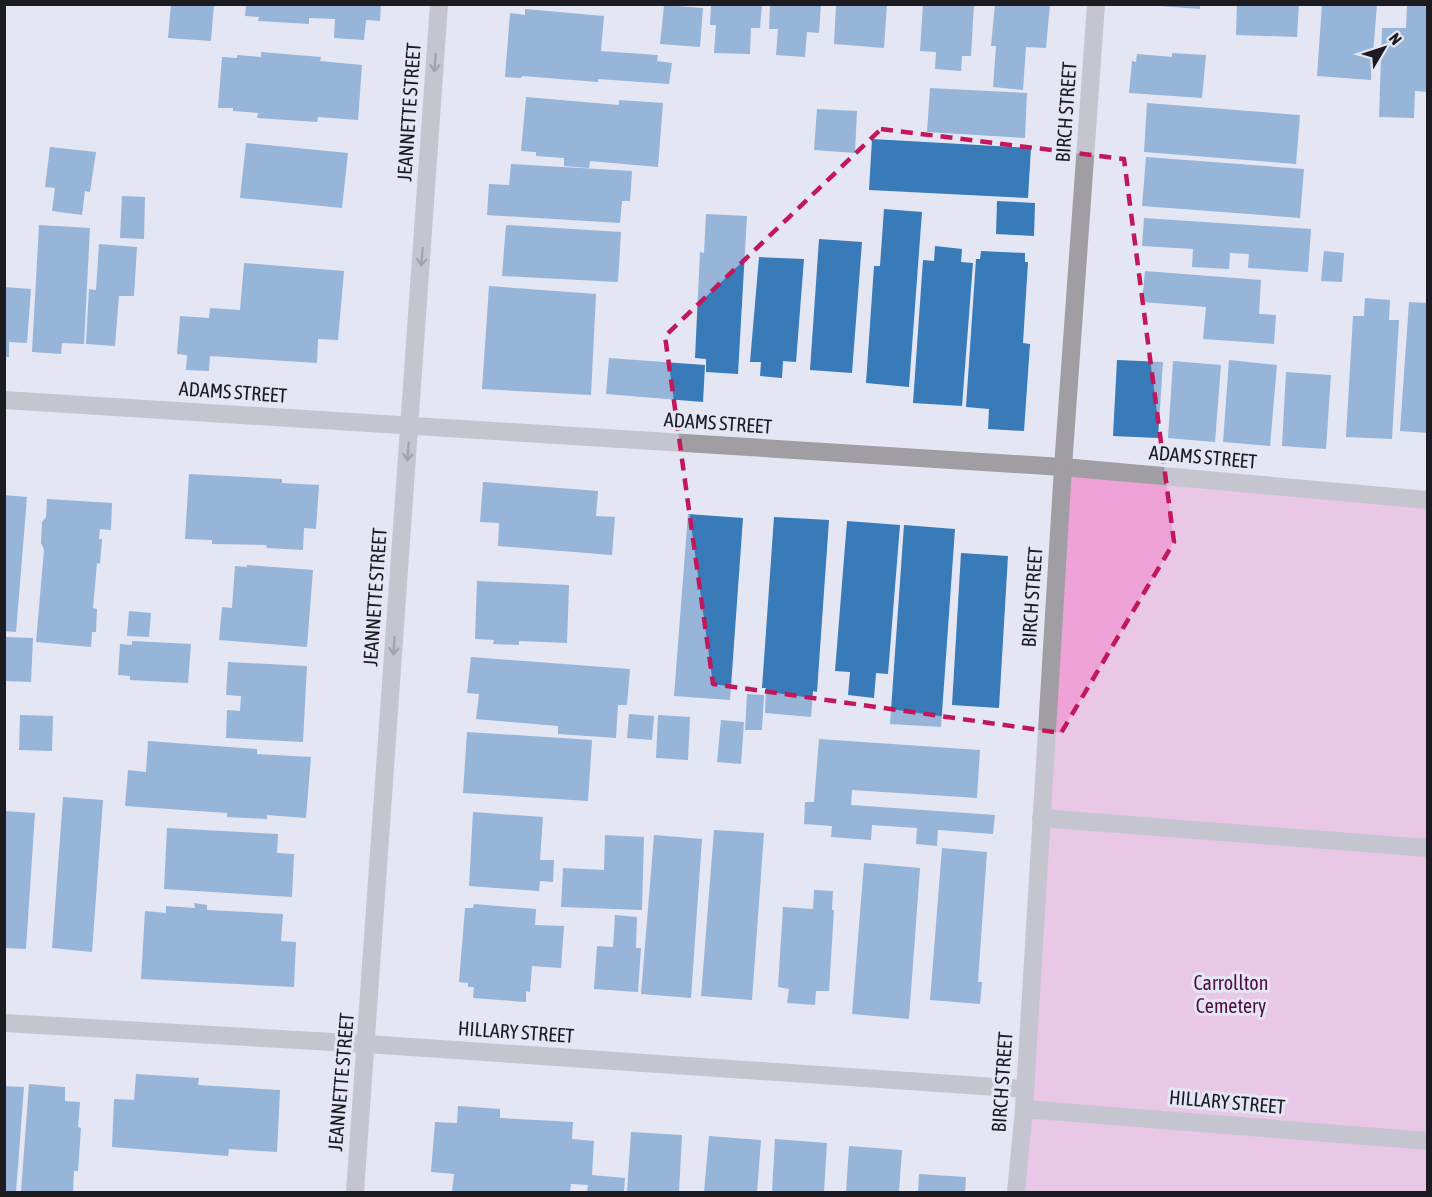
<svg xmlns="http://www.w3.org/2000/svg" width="1432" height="1197" font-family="'Asap Condensed',sans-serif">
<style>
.green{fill:#efa2d8}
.building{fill:#397ab9}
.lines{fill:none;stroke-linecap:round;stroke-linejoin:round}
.minor{stroke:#a09da3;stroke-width:18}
.oneway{stroke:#57565c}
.marked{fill:none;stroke:#c2185b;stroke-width:4.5;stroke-dasharray:12 8;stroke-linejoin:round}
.labels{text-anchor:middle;stroke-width:6;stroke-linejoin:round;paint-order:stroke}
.street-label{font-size:20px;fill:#1b1b21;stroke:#e4e6f4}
.park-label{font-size:20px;fill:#510a42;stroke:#e4e6f4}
</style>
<rect width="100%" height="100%" fill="#e4e6f4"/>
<polygon class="green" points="1063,467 1427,497 1427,1192 1022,1192"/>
<g class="building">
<polygon points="171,4 214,4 211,41 168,38"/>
<polygon points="246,4 381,4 380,21 366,20 364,40 334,38 335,19 309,18 309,24 258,21 259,17 245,16"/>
<polygon points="711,4 762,4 760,28 751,28 750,54 714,53 716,25 710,25"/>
<polygon points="770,4 821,4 819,33 807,32 805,57 776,55 778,29 769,29"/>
<polygon points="836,4 887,4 884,48 834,44"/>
<polygon points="923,4 974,4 971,56 962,56 961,71 935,69 936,52 920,51"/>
<polygon points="995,4 1050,4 1046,48 1026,47 1023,90 993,87 996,46 991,46"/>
<polygon points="1160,4 1200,4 1200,9 1160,6"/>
<polygon points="1237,4 1299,4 1297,37 1236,35"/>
<polygon points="1322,4 1377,4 1371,80 1317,76"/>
<polygon points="1407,4 1428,4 1428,92 1415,91 1414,118 1379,117 1382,28 1406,28"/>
<polygon points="664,5 703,8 700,47 660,44"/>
<polygon points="525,9 604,16 601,51 658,55 657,61 672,63 669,84 598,79 598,82 522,76 521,78 505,77 510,13 525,15"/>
<polygon points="261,52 321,57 320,61 362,65 358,120 318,117 317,122 257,118 258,113 233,111 233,108 218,108 222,57 237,58 237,55 261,57"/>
<polygon points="1172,53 1206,55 1202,98 1129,93 1132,61 1136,62 1137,54 1172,57"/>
<polygon points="930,88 1027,93 1025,138 927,132"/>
<polygon points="526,97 619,105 619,100 663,103 658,167 590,161 589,168 564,166 564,158 536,156 536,152 521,151"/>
<polygon points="1147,103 1300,115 1296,164 1144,152"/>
<polygon points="817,109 857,111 855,153 814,150"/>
<polygon points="872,139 1031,148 1028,198 869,190"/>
<polygon points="246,143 348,153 342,208 240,198"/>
<polygon points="50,147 96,152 90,192 85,191 82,215 52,211 55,188 45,187"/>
<polygon points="1146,157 1304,169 1300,218 1142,206"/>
<polygon points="511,164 632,171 630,201 622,201 620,223 487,215 489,184 509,185"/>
<polygon points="122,196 145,197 144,239 120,238"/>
<polygon points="997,201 1035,203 1034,236 996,234"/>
<polygon points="884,209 922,212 909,387 866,383 874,266 880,266"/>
<polygon points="706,214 747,216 738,374 706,372 706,359 695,358 700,252 704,253"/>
<polygon points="1144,218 1311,229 1308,272 1248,268 1249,254 1230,253 1229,269 1192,267 1193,249 1142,246"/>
<polygon points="39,225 90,228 84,344 62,343 61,354 32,352"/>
<polygon points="506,225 621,232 618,282 502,276"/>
<polygon points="819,239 862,242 852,373 810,370"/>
<polygon points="99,244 137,247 134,296 119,296 115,346 86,344 89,289 96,290"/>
<polygon points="935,246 962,249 961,262 973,263 962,406 913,403 923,260 934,261"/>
<polygon points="981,251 1025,253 1025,262 1028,262 1023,343 1030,344 1024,431 988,429 989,409 966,407 976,259 980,259"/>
<polygon points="1324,251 1344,253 1342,282 1321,281"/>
<polygon points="759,257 804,259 796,362 783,361 782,378 760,376 761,362 750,362"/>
<polygon points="244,263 344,271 338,340 318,339 317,363 210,356 209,371 186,370 187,355 177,354 180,316 209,318 210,308 240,310"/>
<polygon points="1145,271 1261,280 1259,314 1276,315 1274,344 1203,339 1206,307 1142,302"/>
<polygon points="489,286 596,294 591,395 482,389"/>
<polygon points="4,287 31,289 27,343 9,342 9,357 4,357"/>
<polygon points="1365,298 1390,300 1389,320 1399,320 1392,439 1346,437 1353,316 1364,316"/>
<polygon points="1409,302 1428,303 1428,433 1400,431"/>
<polygon points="609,358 705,365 703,402 606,394"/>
<polygon points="1117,360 1163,362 1158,438 1113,436"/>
<polygon points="1229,360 1277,365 1270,446 1223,442"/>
<polygon points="1173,361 1221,365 1215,442 1168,438"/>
<polygon points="1286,372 1331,375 1326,449 1282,446"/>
<polygon points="189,474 282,479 282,483 319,485 316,529 304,528 303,550 267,548 266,545 212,544 212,540 185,539"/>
<polygon points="483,482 598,491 596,516 615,517 612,555 498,546 499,523 480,522"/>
<polygon points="4,495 27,497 16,632 4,631"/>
<polygon points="47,499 112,503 111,530 100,529 99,539 102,539 100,564 97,563 93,608 97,609 96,632 92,632 91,647 36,642 44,550 41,543 42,522 46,517"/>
<polygon points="688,514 743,518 730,700 674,696"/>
<polygon points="774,517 829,520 817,692 813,691 811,717 765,713 766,688 762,688"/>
<polygon points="847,521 900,525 888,674 876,673 874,698 848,695 850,672 835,671"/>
<polygon points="904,525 955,529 941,727 890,724"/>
<polygon points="961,553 1008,556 999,708 952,705"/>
<polygon points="247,565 313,570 307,647 219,640 222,607 232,608 235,566 247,567"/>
<polygon points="477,581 569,585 567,643 519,641 519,645 493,644 494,640 475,639"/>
<polygon points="129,611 151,613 149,637 127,636"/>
<polygon points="4,637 33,638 31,682 4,681"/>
<polygon points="132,641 191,644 188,683 130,680 130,676 118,675 120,644 132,645"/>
<polygon points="471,657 630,669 627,705 618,705 616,738 558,734 558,726 476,719 479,694 467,693"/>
<polygon points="228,662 307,666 303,742 226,738 227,710 240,711 241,696 226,695"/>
<polygon points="747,694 764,695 762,730 745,730"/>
<polygon points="629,714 654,716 652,740 627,738"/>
<polygon points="20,715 53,716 52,751 19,750"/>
<polygon points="658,715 690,717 688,760 656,758"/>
<polygon points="721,720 744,722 741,764 717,762"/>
<polygon points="467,732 592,740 588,801 463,793"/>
<polygon points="819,739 980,750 977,798 852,790 851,805 995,815 993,834 938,830 937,846 916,844 917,828 872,825 871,840 831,837 832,826 804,824 805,802 814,802"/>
<polygon points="148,741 257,749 257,754 311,757 306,818 267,815 267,819 227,817 227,813 125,806 128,770 146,772"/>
<polygon points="63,797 103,800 92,952 52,948"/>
<polygon points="4,811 35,813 26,949 4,948"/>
<polygon points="473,812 543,817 540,860 554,860 553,882 540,881 539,891 469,886"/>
<polygon points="167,828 278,834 277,853 294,854 292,897 164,889"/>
<polygon points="714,830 764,833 752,1000 701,996"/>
<polygon points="605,835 644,837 642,910 561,907 563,868 604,870"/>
<polygon points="654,835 702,839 691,998 641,994"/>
<polygon points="942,848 987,852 978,982 982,982 980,1004 930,1000"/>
<polygon points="864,863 920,868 909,1019 852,1014"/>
<polygon points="814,890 833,891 832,910 834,910 829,991 816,991 815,1005 787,1003 789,989 778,987 783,907 813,909"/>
<polygon points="194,903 207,905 207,910 283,914 281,941 296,942 294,987 141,979 145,911 166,913 166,906 195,908"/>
<polygon points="474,904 536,909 535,925 564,926 561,968 532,966 530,992 526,991 526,1002 473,998 474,987 468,987 468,983 459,982 465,908 473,908"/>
<polygon points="615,915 637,917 636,948 641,948 638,992 594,989 597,946 613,947"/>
<polygon points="136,1074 199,1078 198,1085 280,1090 277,1152 229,1149 228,1156 112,1147 114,1099 134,1100"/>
<polygon points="29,1084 65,1087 65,1101 80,1102 78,1127 81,1128 78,1171 74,1171 73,1192 21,1192"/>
<polygon points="4,1086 24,1087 16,1192 4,1192"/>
<polygon points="458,1106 500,1109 500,1118 573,1122 572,1139 594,1141 592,1175 625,1178 624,1192 587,1192 588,1185 571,1184 570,1192 452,1192 454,1174 431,1172 435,1122 457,1123"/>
<polygon points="631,1132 682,1135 679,1192 627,1192"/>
<polygon points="709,1136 761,1140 757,1192 704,1192"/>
<polygon points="775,1139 827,1143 824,1192 772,1192"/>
<polygon points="849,1146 902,1150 899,1192 846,1192"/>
<polygon points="919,1174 966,1177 965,1192 918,1192"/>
</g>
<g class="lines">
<g class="minor">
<polyline points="4,400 1063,467 1428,500"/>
<polyline points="1041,818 1428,848"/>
<polyline points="4,1023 367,1044 1025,1089"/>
<polyline points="1024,1109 1428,1141"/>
<polyline points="355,1192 439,4"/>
<polyline points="1016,1192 1024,1109 1063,467 1096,4"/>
</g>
</g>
<defs><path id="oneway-shaft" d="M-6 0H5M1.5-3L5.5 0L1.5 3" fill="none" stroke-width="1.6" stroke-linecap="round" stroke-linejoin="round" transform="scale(1.5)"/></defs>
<g class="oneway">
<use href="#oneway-shaft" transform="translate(435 63) rotate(94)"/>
<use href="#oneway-shaft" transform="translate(422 257) rotate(94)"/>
<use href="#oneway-shaft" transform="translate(408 452) rotate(94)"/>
<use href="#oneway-shaft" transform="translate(394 646) rotate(94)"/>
</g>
<path d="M0 0H1432V1197H0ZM881,129l243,30 50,383 -113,191 -348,-49 -48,-348z" fill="#e4e6f4" fill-opacity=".55" fill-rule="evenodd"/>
<path class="marked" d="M881,129l243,30 50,383 -113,191 -348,-49 -48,-348z"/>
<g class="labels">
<g class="street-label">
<text transform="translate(409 112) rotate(-86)" y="7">JEANNETTE STREET</text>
<text transform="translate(1066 112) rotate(-86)" y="7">BIRCH STREET</text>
<text transform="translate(233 392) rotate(4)" y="7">ADAMS STREET</text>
<text transform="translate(718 423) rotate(4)" y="7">ADAMS STREET</text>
<text transform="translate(1203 457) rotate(5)" y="7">ADAMS STREET</text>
<text transform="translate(375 597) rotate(-86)" y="7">JEANNETTE STREET</text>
<text transform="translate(1032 597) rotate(-86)" y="7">BIRCH STREET</text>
<text transform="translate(516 1032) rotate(4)" y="7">HILLARY STREET</text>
<text transform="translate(341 1082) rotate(-85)" y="7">JEANNETTE STREET</text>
<text transform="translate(1002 1082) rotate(-86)" y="7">BIRCH STREET</text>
<text transform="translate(1227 1102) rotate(5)" y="7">HILLARY STREET</text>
</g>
<g class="park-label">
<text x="1231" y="990">Carrollton<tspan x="1231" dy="23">Cemetery</tspan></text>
</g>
</g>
<rect width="1432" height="1197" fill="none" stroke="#1b1b21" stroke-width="12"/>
<g transform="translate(1384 48) rotate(51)" stroke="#e4e6f4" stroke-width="4.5" paint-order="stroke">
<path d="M0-4.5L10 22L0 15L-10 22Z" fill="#1b1b21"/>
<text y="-9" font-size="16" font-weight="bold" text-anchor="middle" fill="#1b1b21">N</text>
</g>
</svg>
